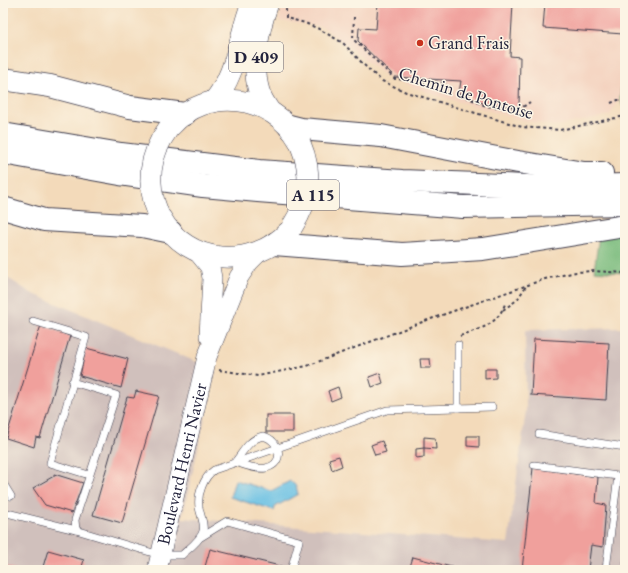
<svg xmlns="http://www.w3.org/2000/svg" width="628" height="573" font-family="'EB Garamond',serif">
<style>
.built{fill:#f4d3c0}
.industrial{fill:#d0c0bc}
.green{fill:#97db93;stroke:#5c7e67}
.forest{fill:#79bb7d;stroke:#4e6e5c}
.water{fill:#67c0e4;stroke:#447190}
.building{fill:#f0a09c}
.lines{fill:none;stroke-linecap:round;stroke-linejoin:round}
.lane-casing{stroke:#413e4e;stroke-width:8}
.secondary-casing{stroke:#413e4e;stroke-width:20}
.primary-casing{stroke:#413e4e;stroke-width:22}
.highway-casing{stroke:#413e4e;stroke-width:24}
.path{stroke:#413e4e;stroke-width:2;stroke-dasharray:3 3;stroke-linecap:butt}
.lane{stroke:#fff;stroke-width:7}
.secondary{stroke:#fff;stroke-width:19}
.primary{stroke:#fff;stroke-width:21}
.highway{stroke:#fff;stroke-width:22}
.primary-bridge-casing{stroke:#413e4e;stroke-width:22;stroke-linecap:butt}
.primary-bridge{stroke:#fff;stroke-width:21}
.poi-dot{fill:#c8321e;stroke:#fcf5e5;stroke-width:1.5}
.labels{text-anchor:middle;stroke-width:3;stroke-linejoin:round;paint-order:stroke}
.shield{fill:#fcf5e5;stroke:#63616e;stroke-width:1}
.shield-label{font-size:17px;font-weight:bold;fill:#22223b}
.poi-label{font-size:18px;fill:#22223b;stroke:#fcf5e5;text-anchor:start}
.street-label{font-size:18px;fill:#22223b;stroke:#fcf5e5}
</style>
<rect width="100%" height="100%" fill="#fcf5e5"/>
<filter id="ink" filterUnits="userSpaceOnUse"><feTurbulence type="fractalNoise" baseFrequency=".025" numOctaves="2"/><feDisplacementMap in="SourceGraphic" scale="8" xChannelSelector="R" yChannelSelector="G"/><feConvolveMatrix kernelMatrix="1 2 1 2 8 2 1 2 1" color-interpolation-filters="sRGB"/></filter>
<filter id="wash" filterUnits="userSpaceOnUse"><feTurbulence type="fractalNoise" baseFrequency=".012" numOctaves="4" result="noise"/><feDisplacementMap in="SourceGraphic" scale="16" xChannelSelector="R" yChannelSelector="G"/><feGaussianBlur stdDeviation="0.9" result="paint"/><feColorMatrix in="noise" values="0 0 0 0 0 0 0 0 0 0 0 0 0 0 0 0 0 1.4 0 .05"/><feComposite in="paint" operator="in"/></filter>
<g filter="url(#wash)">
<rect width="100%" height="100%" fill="#f3daba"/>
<polygon class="built" points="282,3 625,3 625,54 620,97 610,115 556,126 521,120 436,95 388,78 323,27 279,21"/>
<polygon class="industrial" points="3,275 31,293 216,370 182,518 508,543 526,410 525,330 625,328 625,570 3,570"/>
<polygon class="green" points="625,54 625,107 623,107 620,97"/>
<polygon class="forest" points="625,232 625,273 594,271 599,236"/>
<polygon class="water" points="235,480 271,491 290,481 296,486 298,494 275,507 274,511 230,497"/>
<g id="blocks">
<g class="building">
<polygon points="378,3 513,3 510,56 520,57 519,107 485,104 459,93 461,81 395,77 358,41 359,28 376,29"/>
<polygon points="545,3 625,3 623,34 543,28"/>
<polygon points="41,325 70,336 40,438 36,437 34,447 6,438"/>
<polygon points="534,339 609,343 606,400 531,395"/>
<polygon points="86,348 128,359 121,388 80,376"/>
<polygon points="420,359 430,359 431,368 421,368"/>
<polygon points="485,369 496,369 496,378 485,379"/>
<polygon points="380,373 383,383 372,387 369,377"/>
<polygon points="338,387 341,397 331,401 328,391"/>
<polygon points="136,391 159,396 122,523 93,515 127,397 134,398"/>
<rect x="266" y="415" width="27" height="17"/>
<polygon points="467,436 479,436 479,447 467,446"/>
<polygon points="424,437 435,438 436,449 424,448 424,457 416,458 416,449 424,448"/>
<polygon points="382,441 386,452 375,455 371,445"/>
<polygon points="339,456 342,466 332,470 329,459"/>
<polygon points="533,468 598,477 596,503 606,505 603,547 591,545 588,570 522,570"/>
<polygon points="54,474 83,483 72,513 45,505 33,488 54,476"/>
<polygon points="210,549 284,567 283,570 204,570"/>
<polygon points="48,550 84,560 81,570 42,570"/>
<polygon points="413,557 455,568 460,570 409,570"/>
<polygon points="3,565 17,570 3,570"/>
</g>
</g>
</g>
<g filter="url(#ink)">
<use href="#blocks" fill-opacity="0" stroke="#413e4e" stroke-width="1"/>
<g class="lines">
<defs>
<g id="lane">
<polyline points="33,321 86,337 50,463 89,475"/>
<polyline points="458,345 458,408"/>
<polyline points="72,382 116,395 75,520 76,530"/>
<polyline points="539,434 625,447"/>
<path d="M263,436c17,4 23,27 3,32 -9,2 -22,-3 -31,-6 8,-10 14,-23 28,-26z"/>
<polyline points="534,465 618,476 606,569 613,570"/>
<polyline points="3,483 11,496"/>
<path d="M3,512l73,18 84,25h22c6,-6 19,-15 21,-24 2,-8 -3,-16 -4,-24 -2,-13 5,-30 15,-37l173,-60 105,-3"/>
<polyline points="201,537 227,521 299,541 291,570"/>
</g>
<g id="secondary">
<polyline points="197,251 210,267 212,278 209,336"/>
<path id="s1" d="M157,570l50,-213 32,-80 10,-15 10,-10"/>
</g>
<g id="primary">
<path d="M268,3c-9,25 -17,62 -9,88 2,7 6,13 10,19"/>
<path d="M213,102c24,-27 26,-67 39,-99"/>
<path d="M171,126c36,-41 102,-31 128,15"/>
<path d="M161,218c26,47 90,52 127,14"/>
</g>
<g id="highway">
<polyline points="3,79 50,86 130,107 185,114"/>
<polyline points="289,126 301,129 381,136 518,162 584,173 602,173"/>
<polyline points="3,134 121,154 259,171 402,181 550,187 625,185"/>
<polyline points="3,153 120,174 203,186 258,191 463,207 625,204"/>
<polyline points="3,208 44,220 142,226 171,232"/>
<polyline points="274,244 402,254 483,249 625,226"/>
</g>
</defs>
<use href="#lane" class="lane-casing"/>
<use href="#secondary" class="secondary-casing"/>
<use href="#primary" class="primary-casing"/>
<use href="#highway" class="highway-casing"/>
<g class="path">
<polyline points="286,3 286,18 305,23 319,29 343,43 367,68 382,81 406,92 522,127 560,130 625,116"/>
<polyline points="354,17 353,39 395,79 447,83"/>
<polyline points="459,90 458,93 486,106 520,109 530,102"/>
<polyline points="611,103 618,100 625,100"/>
<polyline points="503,310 517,300 526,286"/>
<path d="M460,336c20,-8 36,-9 45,-32"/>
<polyline points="219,370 258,376 307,366 425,321 545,279 576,272 594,271 625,273"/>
<polyline points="623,570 625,552"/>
</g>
<use href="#lane" class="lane"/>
<use href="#secondary" class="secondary"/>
<use href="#primary" class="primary"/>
<use href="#highway" class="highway"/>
<defs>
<g id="primary-bridge">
<path d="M158,213c-12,-29 -9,-58 10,-84"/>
<path d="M292,227c18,-28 21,-53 8,-84"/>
</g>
</defs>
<use href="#primary-bridge" class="primary-bridge-casing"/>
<use href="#primary-bridge" class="primary-bridge"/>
</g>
</g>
<circle class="poi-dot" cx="420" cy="43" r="4"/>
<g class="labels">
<g class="shield">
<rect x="229" y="42" width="54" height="30" rx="3"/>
<rect x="287" y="180" width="52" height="30" rx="3"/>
</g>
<g class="shield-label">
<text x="256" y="63">D 409</text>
<text x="313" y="201">A 115</text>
</g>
<g class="poi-label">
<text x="428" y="49">Grand Frais</text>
</g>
<g class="street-label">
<text transform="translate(466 93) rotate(17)" y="6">Chemin de Pontoise</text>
<text dy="6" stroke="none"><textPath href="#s1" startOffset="109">Boulevard Henri Navier</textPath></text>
</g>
</g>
<rect width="628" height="573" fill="none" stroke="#fcf5e5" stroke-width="16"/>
</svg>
